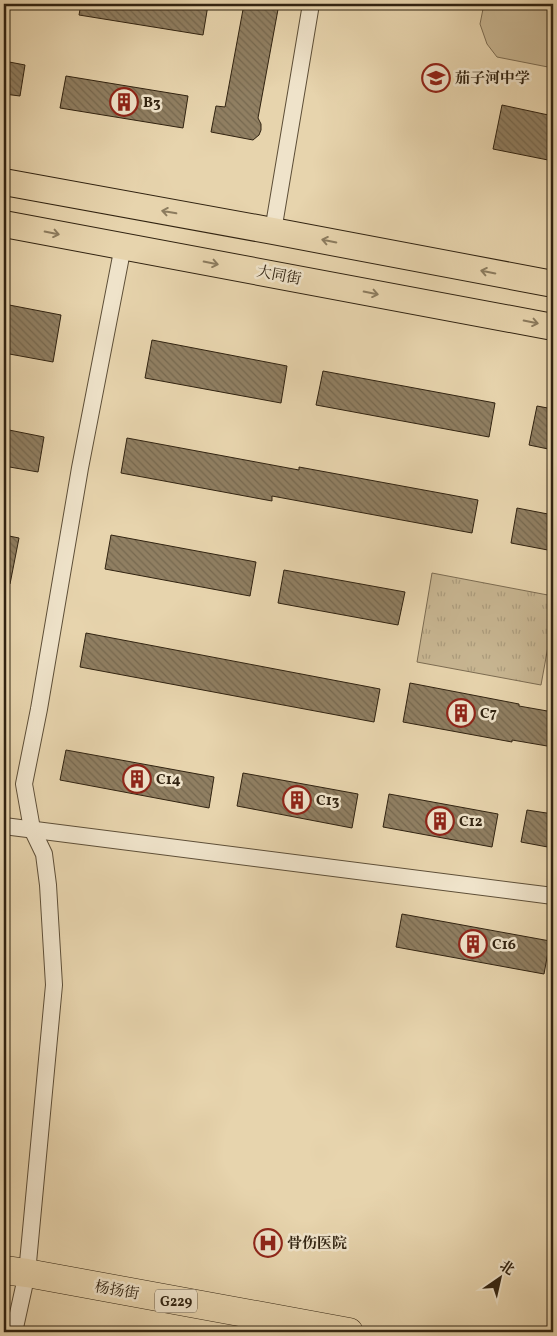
<svg xmlns="http://www.w3.org/2000/svg" width="557" height="1336" font-family="Vollkorn,'Noto Serif SC',serif">
<style>
.park{fill:url(#park-tufts);stroke:#7c6c52}
.garden{fill:#c8b692;stroke:#7c6c52}
.building{fill:url(#building-back-hatch);stroke:#312311}
.lines{fill:none;stroke-linecap:round;stroke-linejoin:round}
.street-casing{stroke:#5e4f38;stroke-width:18}
.primary-casing{stroke:#312311;stroke-width:28}
.highway-casing{stroke:#312311;stroke-width:29}
.street{stroke:#efe3ca;stroke-width:16}
.primary{stroke:#e7d4ad;stroke-width:26}
.highway{stroke:#e7d4ad;stroke-width:28}
.oneway{stroke:#8c7c5f}
.labels{text-anchor:middle;stroke-width:5;stroke-linejoin:round;paint-order:stroke}
.shield{fill:#efe3ca;stroke:#6a5d48;stroke-width:1}
.shield-label{font-size:14px;font-weight:bold;fill:#312311}
.poi-label{font-size:15px;font-weight:bold;fill:#312311;stroke:#efe3ca;text-anchor:start}
.street-label{font-size:15px;fill:#312311;stroke:#efe3ca}
</style>
<defs>
<pattern id="park-tufts" width="24" height="20" patternUnits="userSpaceOnUse" patternTransform="scale(1.25)"><rect width="24" height="20" fill="#c8b692"/><path d="M3 7l-1-3M5 7V3M7 7l1-3M15 17l-1-3M17 17v-4M19 17l1-3" fill="none" stroke="#ac9c7d"/></pattern>
<pattern id="building-back-hatch" width="6" height="6" patternUnits="userSpaceOnUse" patternTransform="scale(1.25)"><rect width="6" height="6" fill="#907f62"/><path d="M-1 5l2 2M0 0l6 6M5-1l2 2" fill="none" stroke="#76684f"/></pattern>
</defs>
<rect width="100%" height="100%" fill="#e7d4ad"/>
<filter id="stains"><feTurbulence type="fractalNoise" baseFrequency=".004" numOctaves="4"/><feColorMatrix values="0 0 0 0 .2 0 0 0 0 .09 0 0 0 0 .02 0 0 0 .5 -.17"/></filter>
<radialGradient id="worn" r=".72"><stop offset=".6" stop-color="#630" stop-opacity="0"/><stop offset="1" stop-color="#630" stop-opacity=".3"/></radialGradient>
<polygon class="park" points="432,573 553,596 553,619 541,685 417,662"/>
<polygon class="garden" points="484,4 553,4 553,68 497,57 487,44 480,24"/>
<g class="building">
<polygon points="81,4 198,4 208,5 203,35 79,15"/>
<polygon points="244,4 279,4 258,118 261,124 261,130 259,135 253,140 211,132 216,106 225,107"/>
<polygon points="4,61 25,65 20,96 4,94"/>
<polygon points="66,76 188,96 183,128 60,108"/>
<polygon points="502,105 553,116 553,161 493,149"/>
<polygon points="4,304 61,315 53,362 4,353"/>
<polygon points="152,340 287,366 281,403 145,378"/>
<polygon points="323,371 495,403 489,437 316,405"/>
<polygon points="537,406 553,409 553,450 529,445"/>
<polygon points="4,429 44,437 38,472 4,466"/>
<polygon points="127,438 299,470 299,467 478,500 472,533 272,496 272,501 121,473"/>
<polygon points="517,508 553,515 553,551 511,543"/>
<polygon points="4,535 19,538 10,584 4,584"/>
<polygon points="111,535 256,562 250,596 105,569"/>
<polygon points="284,570 405,592 398,625 278,603"/>
<polygon points="86,633 380,689 374,722 80,667"/>
<polygon points="410,683 519,704 519,706 553,712 553,747 512,740 512,742 403,722"/>
<polygon points="66,750 214,777 209,808 60,780"/>
<polygon points="243,773 358,794 352,828 237,806"/>
<polygon points="389,794 498,814 492,847 383,827"/>
<polygon points="527,810 553,814 553,848 521,842"/>
<polygon points="402,914 550,941 544,974 396,947"/>
</g>
<g class="lines">
<defs>
<g id="street">
<polyline points="273,231 311,4"/>
<polyline points="4,826 553,896"/>
<polyline points="14,1332 27,1273 54,985 48,885 44,854 32,829 24,784 39,709 80,468 123,246"/>
</g>
<g id="primary">
<polyline points="4,182 273,231 553,284"/>
<polyline points="4,224 553,327"/>
</g>
<polyline id="highway" points="4,1270 27,1273 349,1332"/>
</defs>
<use href="#street" class="street-casing"/>
<use href="#primary" class="primary-casing"/>
<use href="#highway" class="highway-casing"/>
<use href="#street" class="street"/>
<use href="#primary" class="primary"/>
<use href="#highway" class="highway"/>
</g>
<defs><path id="oneway-shaft" d="M-6 0H5M1.5-3L5.5 0L1.5 3" fill="none" stroke-width="1.6" stroke-linecap="round" stroke-linejoin="round" transform="scale(1.25)"/></defs>
<g class="oneway">
<use href="#oneway-shaft" transform="translate(169 212) rotate(-170)"/>
<use href="#oneway-shaft" transform="translate(52 233) rotate(11)"/>
<use href="#oneway-shaft" transform="translate(329 241) rotate(-169)"/>
<use href="#oneway-shaft" transform="translate(211 263) rotate(11)"/>
<use href="#oneway-shaft" transform="translate(488 272) rotate(-169)"/>
<use href="#oneway-shaft" transform="translate(371 293) rotate(11)"/>
<use href="#oneway-shaft" transform="translate(531 322) rotate(11)"/>
</g>
<defs>
<symbol id="school-ring" viewBox="-11 -11 22 22"><circle r="9.5" fill="#efe3ca" stroke="#8f2418" stroke-width="1.5"/><path d="M0-5L7-2L0 1L-7-2ZM-4 1L0 2.5L4 1V4Q0 6-4 4Z" fill="#8f2418"/></symbol>
<symbol id="building-ring" viewBox="-11 -11 22 22"><circle r="9.5" fill="#efe3ca" stroke="#8f2418" stroke-width="1.5"/><path d="M-4-6H4V6H1V3H-1V6H-4ZM-2.5-4.3h1.7v1.8h-1.7ZM.8-4.3h1.7v1.8H.8ZM-2.5-1h1.7V.8h-1.7ZM.8-1h1.7V.8H.8Z" fill="#8f2418"/></symbol>
<symbol id="hospital-ring" viewBox="-11 -11 22 22"><circle r="9.5" fill="#efe3ca" stroke="#8f2418" stroke-width="1.5"/><path d="M-5-5h3v3.5h4V-5h3V5h-3V1.5h-4V5h-3Z" fill="#8f2418"/></symbol>
</defs>
<g fill-rule="evenodd">
<use href="#school-ring" x="420" y="62" width="32" height="32"/>
<use href="#building-ring" x="108" y="86" width="32" height="32"/>
<use href="#building-ring" x="445" y="697" width="32" height="32"/>
<use href="#building-ring" x="121" y="763" width="32" height="32"/>
<use href="#building-ring" x="281" y="784" width="32" height="32"/>
<use href="#building-ring" x="424" y="805" width="32" height="32"/>
<use href="#building-ring" x="457" y="928" width="32" height="32"/>
<use href="#hospital-ring" x="252" y="1227" width="32" height="32"/>
</g>
<g class="labels">
<rect class="shield" x="155" y="1289.5" width="42" height="23" rx="4"/>
<g class="shield-label">
<text x="176" y="1306">G229</text>
</g>
<g class="poi-label">
<text x="455" y="83">茄子河中学</text>
<text x="143" y="107">B3</text>
<text x="480" y="718">C7</text>
<text x="156" y="784">C14</text>
<text x="316" y="805">C13</text>
<text x="459" y="826">C12</text>
<text x="492" y="949">C16</text>
<text x="287" y="1248">骨伤医院</text>
</g>
<g class="street-label">
<text transform="translate(279 275) rotate(11)" y="5">大同街</text>
<text transform="translate(117 1290) rotate(10)" y="5">杨扬街</text>
</g>
</g>
<rect width="557" height="1336" fill="none" stroke="#e7d4ad" stroke-width="20"/>
<rect x="5" y="5" width="547" height="1326" fill="none" stroke="#312311" stroke-width="2.5"/>
<rect x="10" y="10" width="537" height="1316" fill="none" stroke="#312311"/>
<g transform="translate(500 1278) rotate(34)" stroke="#efe3ca" stroke-width="4" paint-order="stroke">
<path d="M0-4L9 19L0 12L-9 19Z" fill="#312311"/>
<text y="-8" font-size="14" font-weight="bold" text-anchor="middle" fill="#312311">北</text>
</g>
<rect width="100%" height="100%" filter="url(#stains)"/>
<rect width="100%" height="100%" fill="url(#worn)"/>
</svg>
